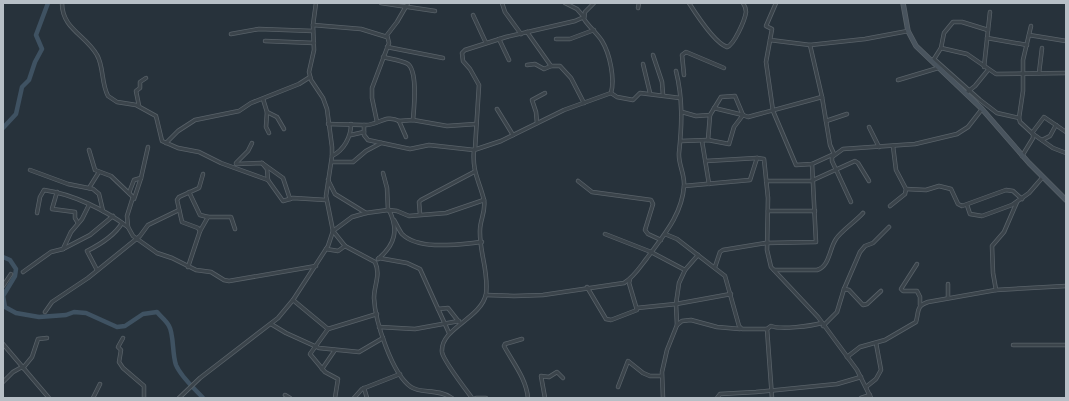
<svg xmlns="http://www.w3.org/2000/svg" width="1069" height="401" font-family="'Titillium Web',sans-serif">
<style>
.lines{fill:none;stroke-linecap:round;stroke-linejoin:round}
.river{stroke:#3f5262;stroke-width:4.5}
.street-casing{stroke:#596269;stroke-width:4.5}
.secondary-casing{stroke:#596269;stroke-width:5.5}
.street{stroke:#3b444b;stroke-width:3}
.secondary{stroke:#49545e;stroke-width:4}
</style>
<rect width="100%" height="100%" fill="#27323b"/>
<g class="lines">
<g class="river">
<polyline points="3,128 16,114 22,87 29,80 35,62 42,49 36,35 48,3"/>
<path d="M3,257l7,3 6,9 -1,7 -12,20 2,11 11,6 23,4 27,-2 8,-3 12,1 31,14 8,-1 18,-12 14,-2c4,5 9,8 12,14 5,8 3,28 7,39 5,12 18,23 27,33"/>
</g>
<defs>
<g id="street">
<path d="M62,3c0,26 24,32 35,52 7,12 4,28 11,41l9,6 19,3 20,11 6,25 16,7 21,4 22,11 47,17 15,21 10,-3 33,2"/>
<polyline points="381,3 435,11"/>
<polyline points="502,3 505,12 521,34"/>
<path d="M689,3c7,11 26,40 38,44 7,-2 18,-27 19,-35 0,-3 -1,-6 -3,-9"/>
<polyline points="776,3 766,26 772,29 770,40 810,45 865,39 908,31"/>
<polyline points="638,8 639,3"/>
<polyline points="473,15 486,43"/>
<polyline points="313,25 361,29 387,37"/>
<polyline points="527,32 551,66 560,66 571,78 584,103"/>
<polyline points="231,34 259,29 313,31"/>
<polyline points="1029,35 1066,41"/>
<polyline points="987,38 1027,45"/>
<polyline points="499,39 509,60"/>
<polyline points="556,39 570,39 594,30"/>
<polyline points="770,40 766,62 773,111 796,165 812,164 834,154 830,145 822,97 810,45"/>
<polyline points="265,41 314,43"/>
<polyline points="387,47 443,58"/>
<polyline points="941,48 967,54 996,74 1066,73"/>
<polyline points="653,55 662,82 663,95"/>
<path d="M383,57c7,2 18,3 25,7 10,8 6,44 5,56"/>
<polyline points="934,59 980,100 997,113 1019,118"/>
<polyline points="934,59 941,48 944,33 953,22 962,22 988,30"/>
<polyline points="643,64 650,93"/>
<polyline points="527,65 535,64 544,69 551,66"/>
<polyline points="984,67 990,12"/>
<polyline points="1039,73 1042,48"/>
<polyline points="684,75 682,55 686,52 724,68"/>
<polyline points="898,80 938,68"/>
<polyline points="611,93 617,97 633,100 640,93 680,98"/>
<polyline points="966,93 975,86 988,70"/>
<polyline points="263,99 267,112 277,117 284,129"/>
<polyline points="139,106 136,91 140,88 140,82 146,78"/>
<polyline points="714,108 743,115"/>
<polyline points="497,109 513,135"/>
<polyline points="267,112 266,127 269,133"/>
<polyline points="682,112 696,116 710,115 721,97 735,96 743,115 748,117 822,97"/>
<polyline points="399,121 413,120 447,126 476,124"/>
<polyline points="826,121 847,114"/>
<polyline points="377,122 372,98 372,88 389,43 387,35 397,22 408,3"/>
<polyline points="537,123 536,112 532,100 545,93"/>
<path d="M328,124c13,0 26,1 38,1 12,0 20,-11 33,-4l7,16"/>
<polyline points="364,125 364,135 368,140 410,149 429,145 474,150"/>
<polyline points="869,127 879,147"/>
<polyline points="1032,133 1044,117 1066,132"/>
<polyline points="1033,134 1053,148 1066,153"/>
<polyline points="351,135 364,132"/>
<polyline points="708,140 710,115"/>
<polyline points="1042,140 1050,136 1056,125"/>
<polyline points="681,141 708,140 729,144 734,127 743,115"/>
<polyline points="702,141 709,184"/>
<polyline points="166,143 178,131 195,120 239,111 251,103 299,84 310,77"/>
<polyline points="475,149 479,85 470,69 463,61 462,53 465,50 506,37 575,21 584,17 577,9 565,3"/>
<polyline points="89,150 95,170 111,176 133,197 127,216 128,227 133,236 157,253 172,258 196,270 211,272 224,280 229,281 316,266"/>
<path d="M332,156c12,-6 19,-19 19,-32"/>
<polyline points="1022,156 1033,138 1033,134 1020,122 1019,118 1023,91 1023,60 1031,26"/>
<polyline points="706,161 757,158 764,159 768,198 767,250 771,267 818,317 857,370 871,398"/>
<polyline points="332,162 353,162 366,151 381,143"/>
<polyline points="236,163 248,151 252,143"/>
<polyline points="262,163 283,178 290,199"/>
<polyline points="236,164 262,163 267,169 268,180"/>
<polyline points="30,170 68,184 93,189 99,194 103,211"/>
<polyline points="383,173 387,188 388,210"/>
<polyline points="328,180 335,194 366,213"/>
<polyline points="578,181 592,192 651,200 653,204 645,230 648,234 661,240"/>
<polyline points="766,181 811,181 855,161 858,163 869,181"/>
<polyline points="684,186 750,180 757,158"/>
<polyline points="89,188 99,172"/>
<polyline points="906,189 926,190 939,186 951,189 958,204 962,206 1006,190 1013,191 1022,199"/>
<polyline points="57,192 52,209 75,212 75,218 78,223"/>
<polyline points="189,192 200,215 208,217"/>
<polyline points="129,193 134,180 141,178"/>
<polyline points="134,199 141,178 148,147"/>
<polyline points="851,202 832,161 832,157 843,149 915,144 957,134 968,127 982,109"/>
<polyline points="967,205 970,214 982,216 1012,205 1029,193 1042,178"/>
<polyline points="890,206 905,194 906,189 896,170 893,146"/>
<polyline points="768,211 815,211"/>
<path d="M37,213l3,-16 4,-7c29,4 61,20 84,37"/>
<polyline points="420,214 419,202 421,200 474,172"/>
<path d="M394,220c3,5 5,10 8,14 17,17 58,10 80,8"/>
<polyline points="200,231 198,228 182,222 177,200 179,197 199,188 203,174"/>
<polyline points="605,234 651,252 685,270"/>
<path d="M665,234l12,5 48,37 14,50 3,3h25l4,-3c10,4 40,0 51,-3"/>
<polyline points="63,249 71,232 82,219 89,205"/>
<polyline points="326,249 338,251 345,246"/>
<polyline points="379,258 407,263 420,269 449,333"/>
<path d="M378,259c17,-14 21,-29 11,-49"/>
<polyline points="917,264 901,289 903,291 917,291 920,297 920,305"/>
<polyline points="188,267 200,231 208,217 231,217 235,229"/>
<polyline points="715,267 720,252 723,250 766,243 816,242 812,164"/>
<path d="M97,270l-10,-19c12,-6 28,-16 35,-28"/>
<path d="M774,270h43c13,-4 12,-21 19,-31 4,-7 20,-18 27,-26"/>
<polyline points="23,272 51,252 63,249 90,235 113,216"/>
<polyline points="948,284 948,298"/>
<polyline points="3,286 11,274"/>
<polyline points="587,287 606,319 611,320 637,310 629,283 630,279"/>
<polyline points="844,289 849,290 863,305 867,304 881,291"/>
<polyline points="996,290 993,273 992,246 1004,232 1017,202"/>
<path d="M486,295l28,1 29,-1 81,-12c10,-6 16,-16 23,-25 16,-22 35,-43 37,-72 1,-12 -6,-22 -5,-33 3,-28 4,-54 -3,-82"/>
<polyline points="293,300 328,329 377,314"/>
<polyline points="637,308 676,304 731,294"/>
<polyline points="438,309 448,308 459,322"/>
<polyline points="45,312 52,302 88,278 140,236 148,225 179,210"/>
<polyline points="271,324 286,333 319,348 359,352 383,338"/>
<polyline points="677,325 682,321 691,320 717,327 740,329"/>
<polyline points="823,326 837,312 844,289 860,252 865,246 873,243 889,227"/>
<polyline points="379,327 415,329 459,321"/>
<polyline points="328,329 310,354 325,372 338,379 335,398"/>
<polyline points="767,329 772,398"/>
<polyline points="123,338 118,347 121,350 119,362 123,368 144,386 144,398"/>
<path d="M522,339l-17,5 -1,2c9,17 22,32 24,52"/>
<polyline points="3,344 49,398"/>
<polyline points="1013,345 1066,345"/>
<path d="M847,357l13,-10 25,-7 31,-18c3,-11 0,-16 12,-20l68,-12 70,-4"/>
<polyline points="23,368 32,357 38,339 47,338"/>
<polyline points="322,369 335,350"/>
<polyline points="3,382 13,372 22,367"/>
<polyline points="618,387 628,361 643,373 650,376 661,376"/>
<polyline points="866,387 876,379 881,370 876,343"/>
<polyline points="364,388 367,398"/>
<polyline points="285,395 290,398"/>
<polyline points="93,398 100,384"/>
<polyline points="179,398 200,378 278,318 293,300 328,246 333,231 326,196 332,156 332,147 327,109 323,98 311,80 309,72 314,50 313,25 316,3"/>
<polyline points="354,398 362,389 400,374"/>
<path d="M452,398c-15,-10 -31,-4 -41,-11 -19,-13 -36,-66 -37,-89 0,-13 7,-23 1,-36l-30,-16 -12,-15 19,-14 14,-4 22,-3 9,1 12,5 37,-3 38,-13"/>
<path d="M472,398c-6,-8 -29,-38 -30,-46 -2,-24 39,-33 44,-58 3,-23 -7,-42 -6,-64 0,-10 6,-19 4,-30 -5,-20 -12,-28 -10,-50l27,-9 63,-31 47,-17c4,-14 -1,-39 -9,-52 -5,-8 -13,-14 -18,-22l1,-7 9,-9"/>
<polyline points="476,398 486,398"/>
<polyline points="545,398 541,376 549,377 557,372 563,378"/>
<polyline points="663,398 662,372 667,350 677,325 676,304 679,283 685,270 698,255"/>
<polyline points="717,398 720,394 756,392 837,384 861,377"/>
<polyline points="861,398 870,395"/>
</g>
<polyline id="secondary" points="903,3 908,31 916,46 982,109 1029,163 1066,200"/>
</defs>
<use href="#street" class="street-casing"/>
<use href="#secondary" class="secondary-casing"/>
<use href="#street" class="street"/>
<use href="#secondary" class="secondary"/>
</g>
<rect width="1069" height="401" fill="none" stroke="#b7bfc6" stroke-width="8"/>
</svg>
